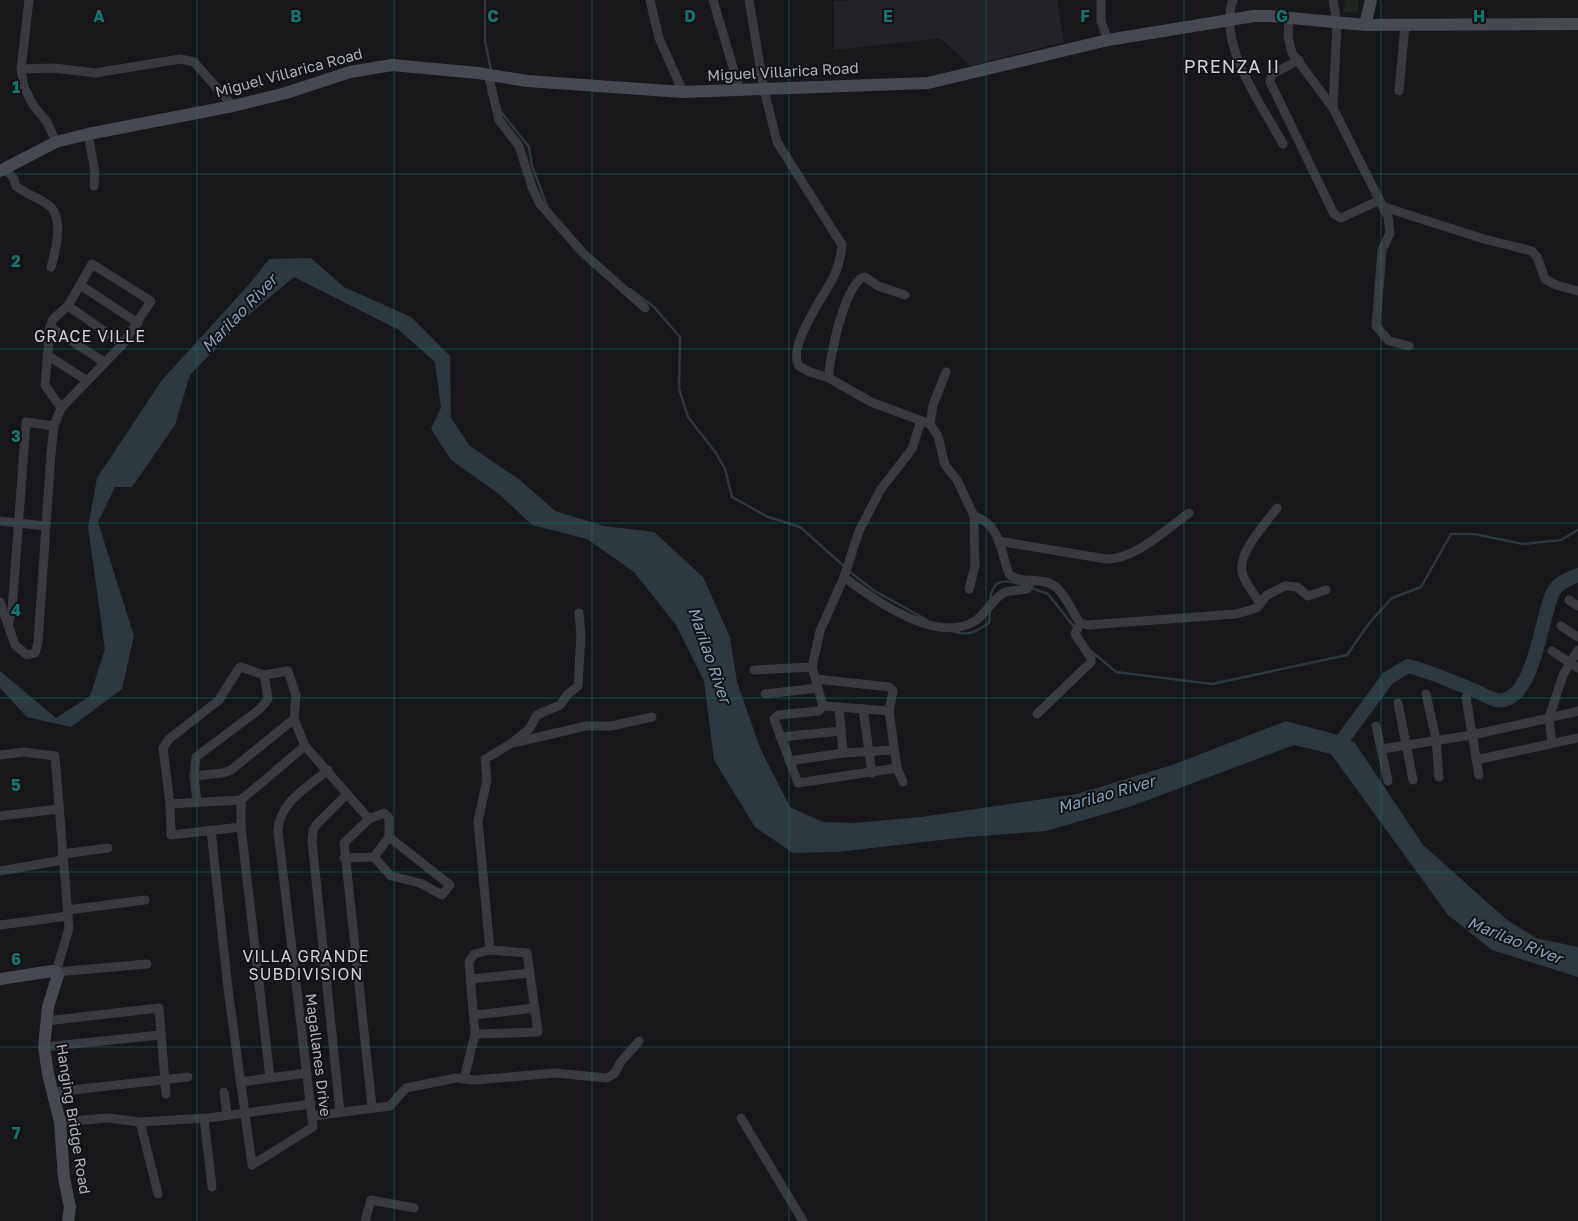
<svg xmlns="http://www.w3.org/2000/svg" width="1578" height="1221" font-family="'Golos Text',sans-serif">
<style>
.built{fill:#242428}
.green{fill:#1e261f}
.water{fill:#2e383f}
.lines{fill:none;stroke-linecap:round;stroke-linejoin:round}
.stream{stroke:#2e383f;stroke-width:2.5}
.river{stroke:#2e383f;stroke-width:14}
.street{stroke:#393a40;stroke-width:9}
.secondary{stroke:#474950;stroke-width:12}
.grid{fill:none;stroke:#0f766e;stroke-width:1;stroke-opacity:0.55}
.labels{text-anchor:middle;stroke-width:4;stroke-linejoin:round;paint-order:stroke}
.street-label{font-size:15px;fill:#abb0ba;stroke:#131316}
.water-label{font-size:16px;font-style:italic;fill:#829db5;stroke:#131316}
.neighbourhood-label{font-size:16px;letter-spacing:1px;fill:#cccfd6;stroke:#131316}
.quarter-label{font-size:18px;letter-spacing:1px;fill:#cccfd6;stroke:#131316}
.grid-label{font-size:16px;text-anchor:middle;font-weight:bold;fill:#0f766e;stroke:#131316;stroke-width:4;stroke-linejoin:round;paint-order:stroke}
</style>
<rect width="100%" height="100%" fill="#18181b"/>
<polygon class="built" points="860,0 1057,0 1064,42 970,66 940,38 834,50 834,1"/>
<polygon class="green" points="1345,0 1359,0 1358,13 1343,12"/>
<polygon class="water" points="311,258 344,287 411,317 450,356 451,418 470,446 520,480 555,511 604,526 654,532 703,577 730,637 737,682 760,748 790,807 823,822 854,823 921,817 1077,794 1172,765 1286,721 1334,734 1355,743 1423,845 1507,920 1536,938 1578,947 1578,977 1492,950 1448,915 1331,754 1294,745 1132,806 1046,831 967,837 837,852 793,853 755,827 714,760 704,681 676,625 634,572 587,539 532,525 499,494 451,460 431,429 441,408 435,362 399,330 294,277 244,319 190,375 175,425 132,487 115,487 98,522 134,636 122,689 71,727 27,717 0,688 0,671 56,718 90,696 105,649 88,527 97,478 162,380 252,281 269,259"/>
<g class="lines">
<g class="stream">
<polyline points="485,0 485,41 491,70"/>
<polyline points="501,112 529,147 532,166 547,206"/>
<polyline points="630,289 653,306 680,337 679,389 688,417 716,453 725,469 732,497 768,517 800,527 845,567"/>
<polyline points="849,571 873,590 927,620"/>
<polyline points="1031,588 1048,594 1075,628"/>
<path d="M990,601c2,-24 17,-22 35,-15"/>
<path d="M950,630c17,7 24,3 39,-7l1,-12"/>
<polyline points="1091,651 1116,672 1212,684 1347,655 1370,622 1392,598 1421,587 1451,534 1474,534 1523,544 1561,540 1578,530"/>
</g>
<path class="river" d="M1328,742l12,1 48,-65 20,-12c24,6 45,16 68,25 6,3 14,8 21,9 39,5 44,-91 58,-111 6,-8 15,-10 23,-14"/>
<g class="street">
<polyline points="29,0 21,69 24,87 33,105 47,122 56,142"/>
<polyline points="650,0 659,38 683,92"/>
<polyline points="713,0 740,91"/>
<path d="M749,0l15,90 13,52 65,103c-1,12 -5,26 -11,37 -9,16 -44,66 -32,84l11,6 19,6 42,24 59,22 8,12 7,29 12,15 17,36c27,9 26,34 35,58 12,11 32,2 46,12 11,9 17,26 25,37l8,2 148,-11 21,-6 10,-13 18,-9 12,1 11,9 18,-6"/>
<polyline points="1101,0 1101,21 1108,40"/>
<path d="M1233,0c-16,45 29,105 50,144"/>
<polyline points="1289,18 1288,37 1292,53 1333,108 1388,217 1390,233 1382,250 1376,326 1389,341 1409,346"/>
<polyline points="1299,60 1272,74 1270,82 1334,214 1341,218 1380,200"/>
<polyline points="21,69 54,68 95,73 180,59 194,62 233,106"/>
<polyline points="488,74 499,120 519,146 532,187 540,204 583,253 645,308"/>
<polyline points="1399,91 1405,25"/>
<polyline points="1333,108 1337,23 1333,0"/>
<polyline points="88,134 95,172 94,186"/>
<path d="M5,168l9,11 2,7c9,8 21,11 31,18 18,11 9,46 4,63"/>
<polyline points="1384,207 1484,239 1532,251 1537,257 1545,279 1556,285 1578,291"/>
<polyline points="80,285 138,323"/>
<polyline points="68,306 123,344"/>
<polyline points="50,327 104,362"/>
<polyline points="47,355 86,380"/>
<path d="M829,378c-1,-17 17,-99 36,-101l13,9 27,9"/>
<polyline points="930,424 933,405 946,372"/>
<polyline points="0,521 46,526"/>
<path d="M998,541l108,18c30,0 59,-29 83,-46"/>
<path d="M844,577c30,23 93,68 131,44 11,-7 18,-23 30,-29 6,-2 15,-1 22,-3l5,-9"/>
<polyline points="969,589 975,566 974,516"/>
<polyline points="1569,600 1578,606"/>
<polyline points="0,602 15,645 27,655 35,653 38,643 51,453 54,426 61,408 45,385 50,327 53,319 68,306 92,264 151,301 123,344 61,408"/>
<path d="M1259,602c-5,-9 -15,-20 -17,-30 -4,-20 24,-49 35,-64"/>
<polyline points="8,624 12,611 26,422 54,426"/>
<polyline points="1561,626 1578,637"/>
<polyline points="1552,651 1578,668"/>
<polyline points="754,670 812,667"/>
<polyline points="816,679 889,687 893,691 889,711"/>
<polyline points="765,694 818,688"/>
<polyline points="1426,694 1436,739 1439,777"/>
<polyline points="1466,697 1479,775"/>
<polyline points="1398,703 1413,780"/>
<polyline points="823,706 819,711 778,715 774,719 798,783 897,768"/>
<polyline points="839,707 889,711 897,768 903,782"/>
<polyline points="863,709 872,773"/>
<polyline points="1037,714 1091,662 1091,658 1075,634 1080,623"/>
<polyline points="294,719 305,746 369,819"/>
<polyline points="1376,726 1388,781"/>
<polyline points="780,737 841,731"/>
<polyline points="513,743 586,726 611,726 652,717"/>
<polyline points="1552,743 1549,718 1578,711"/>
<polyline points="1382,749 1472,735 1549,718 1563,675 1578,650"/>
<polyline points="894,750 843,753 839,707 823,706 812,667 820,631 844,577 859,531 881,489 912,449 921,421"/>
<polyline points="0,755 23,752 55,756 69,928 56,972 147,964"/>
<polyline points="1476,760 1578,738"/>
<polyline points="789,761 843,753"/>
<polyline points="194,776 223,773 231,770 294,719 296,695 288,671 264,675 241,667 239,668 219,700 169,739 163,748 170,804 171,835 241,827"/>
<polyline points="197,802 194,776 196,757 261,708 268,699 264,675"/>
<polyline points="170,804 241,800"/>
<polyline points="0,816 59,809"/>
<path d="M211,830l17,159 24,176 61,-38 -35,-296c1,-29 30,-44 50,-61"/>
<polyline points="62,854 108,848"/>
<polyline points="344,858 374,857"/>
<polyline points="0,871 63,860"/>
<polyline points="68,910 145,900"/>
<polyline points="0,925 68,916"/>
<polyline points="471,979 530,973"/>
<polyline points="475,1015 535,1008"/>
<polyline points="46,1021 159,1008 166,1094"/>
<polyline points="475,1034 538,1032 527,953 490,950"/>
<polyline points="44,1047 160,1035"/>
<polyline points="270,1078 241,827 241,800 305,746"/>
<polyline points="464,1079 475,1034 469,962 474,954 490,950 478,821 487,780 485,759 512,743 529,729 537,715 560,705 568,694 578,686 581,635 579,613"/>
<polyline points="240,1082 307,1073"/>
<polyline points="54,1092 188,1077"/>
<polyline points="224,1092 227,1115"/>
<polyline points="372,1107 344,843 369,819 384,813 389,818 389,837 450,885 442,895 420,883 391,876 374,857 389,837"/>
<polyline points="340,1112 312,841 313,830 316,825 347,794"/>
<polyline points="313,1116 390,1106 406,1088 456,1078 475,1080 555,1073 607,1078 615,1073 620,1063 639,1041"/>
<polyline points="204,1118 212,1187"/>
<polyline points="741,1118 803,1221"/>
<polyline points="60,1122 108,1118 140,1122 208,1118 311,1104"/>
<polyline points="140,1122 158,1194"/>
<polyline points="365,1221 371,1200 414,1208"/>
</g>
<g class="secondary">
<polyline points="1365,25 1371,0"/>
<polyline points="0,171 56,142 88,134 233,106 286,93 350,72 392,65 478,73 527,81 683,92 928,83 1108,40 1254,16 1270,16 1365,25 1578,24"/>
<polyline points="0,979 52,971 56,972 58,975 48,1007 44,1047 48,1074 60,1122 64,1178 70,1207 68,1221"/>
</g>
</g>
<path class="grid" d="M197,0v1221M394,0v1221M592,0v1221M789,0v1221M986,0v1221M1184,0v1221M1381,0v1221M0,174h1578M0,349h1578M0,523h1578M0,698h1578M0,872h1578M0,1047h1578"/>
<g class="labels">
<g class="street-label">
<text transform="translate(783 72) rotate(-3)" y="5">Miguel Villarica Road</text>
<text transform="translate(289 73) rotate(-15)" y="5">Miguel Villarica Road</text>
<text transform="translate(318 1055) rotate(83)" y="5">Magallanes Drive</text>
<text transform="translate(73 1119) rotate(81)" y="5">Hanging Bridge Road</text>
</g>
<g class="water-label">
<text transform="translate(239 313) rotate(-46)" y="6">Marilao River</text>
<text transform="translate(710 655) rotate(71)" y="6">Marilao River</text>
<text transform="translate(1106 794) rotate(-16)" y="6">Marilao River</text>
<text transform="translate(1515 940) rotate(22)" y="6">Marilao River</text>
</g>
<g class="neighbourhood-label">
<text x="90" y="342">GRACE VILLE</text>
<text x="306" y="962">VILLA GRANDE<tspan x="306" dy="18">SUBDIVISION</tspan></text>
</g>
<g class="quarter-label">
<text x="1232" y="73">PRENZA II</text>
</g>
</g>
<g class="grid-label">
<text x="99" y="22">A</text>
<text x="296" y="22">B</text>
<text x="493" y="22">C</text>
<text x="690" y="22">D</text>
<text x="888" y="22">E</text>
<text x="1085" y="22">F</text>
<text x="1282" y="22">G</text>
<text x="1479" y="22">H</text>
<text x="16" y="93">1</text>
<text x="16" y="267">2</text>
<text x="16" y="442">3</text>
<text x="16" y="616">4</text>
<text x="16" y="791">5</text>
<text x="16" y="965">6</text>
<text x="16" y="1139">7</text>
</g>
</svg>
